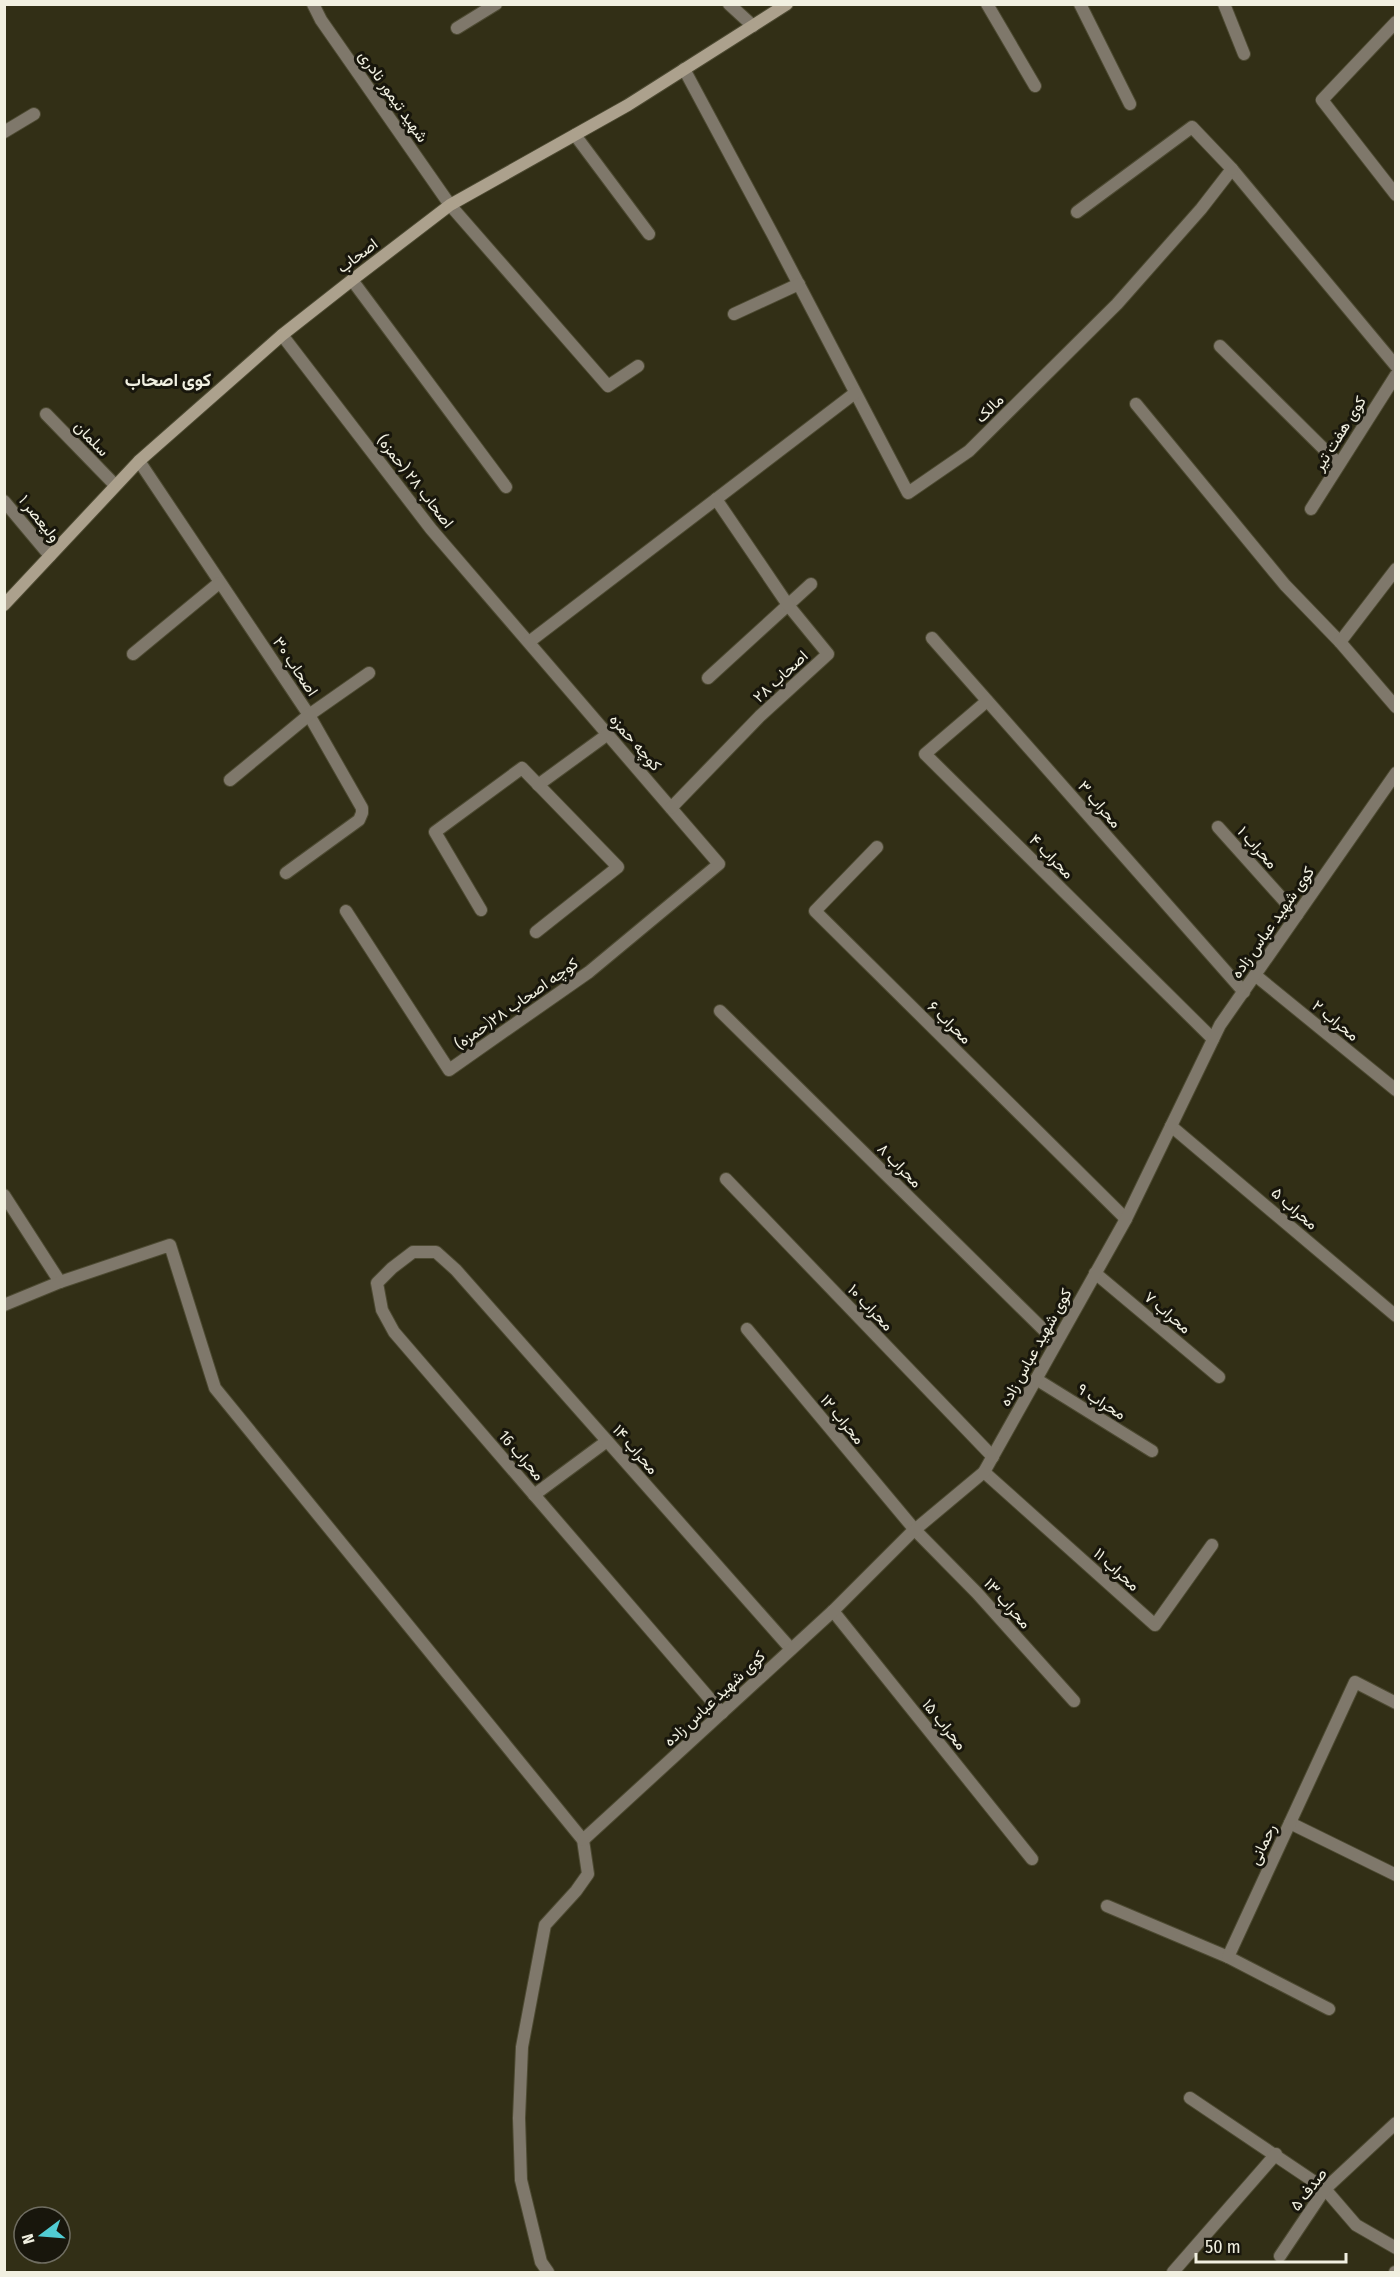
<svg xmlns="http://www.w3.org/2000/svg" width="1400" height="2277" font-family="'Fira Sans Condensed',Vazirmatn,sans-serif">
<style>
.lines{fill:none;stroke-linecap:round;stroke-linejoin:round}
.minor-casing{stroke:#4d4a32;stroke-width:14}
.secondary-casing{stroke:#4d4a32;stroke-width:14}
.minor{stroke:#7f786b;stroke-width:12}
.secondary{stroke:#aca18d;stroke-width:12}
.labels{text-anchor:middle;stroke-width:6;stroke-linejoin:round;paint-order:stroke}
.street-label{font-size:16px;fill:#f1f0e1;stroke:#18160c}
.neighbourhood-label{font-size:18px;font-weight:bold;fill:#f1f0e1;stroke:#18160c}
</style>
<rect width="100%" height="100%" fill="#322f16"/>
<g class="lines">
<defs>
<g id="minor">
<polyline points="313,4 321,20 450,205 608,386 638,366"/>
<polyline points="729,4 753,26"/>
<polyline points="987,4 1035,86"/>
<polyline points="1080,4 1130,104"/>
<polyline points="1224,4 1244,54"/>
<polyline points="1396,22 1322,100 1396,195"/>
<polyline points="457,28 496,4"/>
<polyline points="684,69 773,235 908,493 969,451 1117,304 1201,209 1232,169 1396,366"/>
<polyline points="4,132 34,114"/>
<polyline points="575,135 649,234"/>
<polyline points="1077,212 1192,127 1232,169"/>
<polyline points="352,280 506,487"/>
<polyline points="734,314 799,284"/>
<polyline points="282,335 431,529 719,864 589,972 449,1070 346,911"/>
<polyline points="1220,346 1339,464"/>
<polyline points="1136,404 1285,585 1340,642"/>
<polyline points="46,414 115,485"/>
<polyline points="139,461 309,715 362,808 362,813 359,820 286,873"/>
<polyline points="4,501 50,556"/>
<polyline points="1311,509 1396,375"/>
<polyline points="1396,569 1340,642 1396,707"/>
<polyline points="932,638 1244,992"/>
<polyline points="529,642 855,393"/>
<polyline points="133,654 219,583"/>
<polyline points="708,678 811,584"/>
<polyline points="987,701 925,754 1213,1039"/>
<polyline points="230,780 309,715 369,673"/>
<polyline points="538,785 608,734"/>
<polyline points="671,808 760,716 828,654 788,605 716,499"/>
<polyline points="1218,827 1297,915"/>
<polyline points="877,847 815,911 1126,1219"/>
<polyline points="481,910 435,832 522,768 618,867 536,932"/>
<polyline points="1255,975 1396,1090"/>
<polyline points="720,1011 1056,1342"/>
<polyline points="1171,1126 1396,1316"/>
<polyline points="726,1179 993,1457"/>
<polyline points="4,1195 60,1282"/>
<polyline points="1095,1273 1219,1377"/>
<polyline points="4,1305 60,1282 170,1245 215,1388 583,1840 588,1874 576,1891 545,1925 522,2047 519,2118 521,2180 541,2262 548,2272"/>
<polyline points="747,1329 915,1530 977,1593 1074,1701"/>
<polyline points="1036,1379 1152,1451"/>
<polyline points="984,1472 1155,1625 1212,1545"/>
<polyline points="534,1495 607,1441"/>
<polyline points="833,1611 1032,1859"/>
<polyline points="722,1713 394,1332 382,1310 377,1283 392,1268 413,1252 436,1252 456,1270 791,1649"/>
<polyline points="1290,1823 1396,1875"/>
<polyline points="583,1840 833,1611 911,1533 984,1472 1126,1219 1220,1025 1396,773"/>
<polyline points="1107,1906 1228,1957"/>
<polyline points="1329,2009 1228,1957 1355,1682 1396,1703"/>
<polyline points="1190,2098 1325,2189 1356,2225 1396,2248"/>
<polyline points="1280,2256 1325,2189 1396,2123"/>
<polyline points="1173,2272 1276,2154"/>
<polyline points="1395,2272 1396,2272"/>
</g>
<polyline id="secondary" points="4,605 139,461 282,335 352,280 450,205 628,105 787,4"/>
</defs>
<use href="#minor" class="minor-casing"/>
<use href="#secondary" class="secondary-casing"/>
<use href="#minor" class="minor"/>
<use href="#secondary" class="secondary"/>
</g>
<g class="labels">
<g class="street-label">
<text transform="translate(394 96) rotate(55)" y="6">شهید تیمور نادری</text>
<text transform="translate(357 255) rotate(-37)" y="6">اصحاب</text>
<text transform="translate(989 408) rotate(-45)" y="6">مالک</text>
<text transform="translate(1339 433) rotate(-58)" y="6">کوی هفت تیر</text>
<text transform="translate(92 438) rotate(46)" y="6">سلمان</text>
<text transform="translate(416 481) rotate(52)" y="6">اصحاب ۲۸ (حمزه)</text>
<text transform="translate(40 518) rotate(51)" y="6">ولیعصر ۱</text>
<text transform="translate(296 666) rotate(56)" y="6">اصحاب ۳۰</text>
<text transform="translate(780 676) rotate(-43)" y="6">اصحاب ۲۸</text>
<text transform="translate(636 742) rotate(49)" y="6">کوچه حمزه</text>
<text transform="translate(1100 804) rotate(49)" y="6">محراب ۳</text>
<text transform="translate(1258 847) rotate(48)" y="6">محراب ۱</text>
<text transform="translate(1052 856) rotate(45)" y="6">محراب ۴</text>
<text transform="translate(1272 922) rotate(-55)" y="6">کوی شهید عباس زاده</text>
<text transform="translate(516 1003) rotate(-35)" y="6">کوچه اصحاب ۲۸(حمزه)</text>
<text transform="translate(1336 1020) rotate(39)" y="6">محراب ۲</text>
<text transform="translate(950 1022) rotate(44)" y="6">محراب ۶</text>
<text transform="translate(900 1165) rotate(45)" y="6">محراب ۸</text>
<text transform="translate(1295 1208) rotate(41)" y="6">محراب ۵</text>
<text transform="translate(871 1307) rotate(46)" y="6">محراب ۱۰</text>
<text transform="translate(1168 1312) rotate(40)" y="6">محراب ۷</text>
<text transform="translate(1035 1347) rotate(-61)" y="6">کوی شهید عباس زاده</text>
<text transform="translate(1102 1401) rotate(32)" y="6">محراب ۹</text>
<text transform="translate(843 1419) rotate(50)" y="6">محراب ۱۲</text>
<text transform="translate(636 1449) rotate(49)" y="6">محراب ۱۴</text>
<text transform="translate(522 1455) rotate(49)" y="6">محراب 16</text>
<text transform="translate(1117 1569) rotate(42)" y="6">محراب ۱۱</text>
<text transform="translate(1008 1603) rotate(48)" y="6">محراب ۱۳</text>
<text transform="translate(714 1698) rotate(-43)" y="6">کوی شهید عباس زاده</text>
<text transform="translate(945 1724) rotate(51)" y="6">محراب ۱۵</text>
<text transform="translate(1262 1844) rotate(-65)" y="6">رحمانی</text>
<text transform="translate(1308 2189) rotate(-52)" y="6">صدف ۵</text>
</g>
<g class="neighbourhood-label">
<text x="168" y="386">کوی اصحاب</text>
</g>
</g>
<rect width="1400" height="2277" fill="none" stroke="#f1f0e1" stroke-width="12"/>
<g transform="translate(42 2235) rotate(254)"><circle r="28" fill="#18160c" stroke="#6f6d61" stroke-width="1.5"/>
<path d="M0-4.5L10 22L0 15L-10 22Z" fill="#51ccd3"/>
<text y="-9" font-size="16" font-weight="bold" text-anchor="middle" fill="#f1f0e1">N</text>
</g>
<path d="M1196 2253v9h150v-9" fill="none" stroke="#f1f0e1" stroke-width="3"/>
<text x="1205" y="2253" font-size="18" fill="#f1f0e1" stroke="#18160c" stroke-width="4.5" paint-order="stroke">50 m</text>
</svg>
